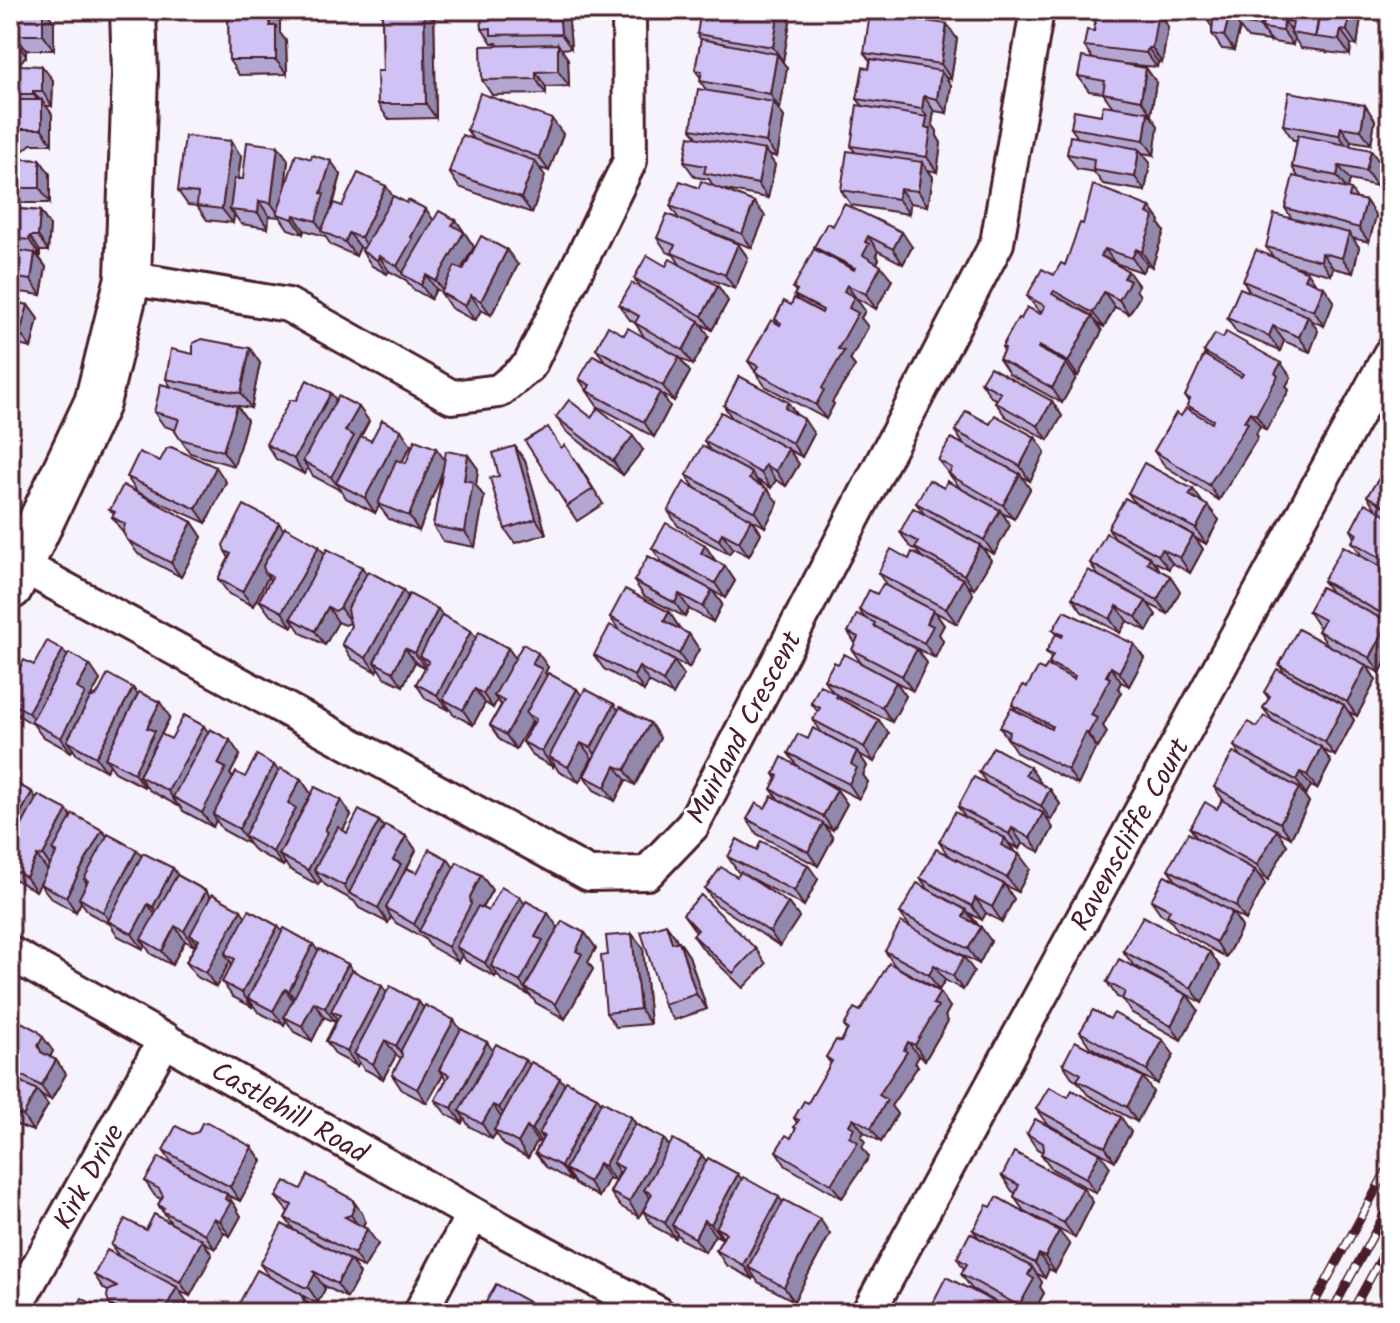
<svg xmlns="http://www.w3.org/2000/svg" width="1400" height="1323" font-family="Kalam,sans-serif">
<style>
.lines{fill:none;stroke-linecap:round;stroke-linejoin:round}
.street-casing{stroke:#4a1f2b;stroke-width:38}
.secondary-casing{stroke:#4a1f2b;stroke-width:50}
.street{stroke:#fff;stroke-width:32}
.secondary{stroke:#fff;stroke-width:44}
.rail-casing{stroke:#4a1f2b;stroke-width:9}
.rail{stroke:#fff;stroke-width:6;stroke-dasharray:18;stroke-linecap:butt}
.wall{fill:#b3a7d2;stroke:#4a1f2b;stroke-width:2}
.shaded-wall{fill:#9288ab;stroke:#4a1f2b;stroke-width:2}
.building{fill:#d0c2f4;stroke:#4a1f2b;stroke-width:2}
.labels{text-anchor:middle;stroke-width:6;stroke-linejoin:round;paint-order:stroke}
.street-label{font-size:28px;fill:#4a1f2b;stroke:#fff}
</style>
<rect width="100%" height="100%" fill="#f6f3fd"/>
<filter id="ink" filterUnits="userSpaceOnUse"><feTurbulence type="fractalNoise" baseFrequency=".0125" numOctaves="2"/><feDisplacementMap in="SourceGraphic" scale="16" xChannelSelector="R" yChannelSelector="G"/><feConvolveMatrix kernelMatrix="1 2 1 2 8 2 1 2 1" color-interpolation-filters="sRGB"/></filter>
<g filter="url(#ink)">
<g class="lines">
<defs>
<g id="street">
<polyline points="128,278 288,305 452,397 499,391 529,366 630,161 629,10"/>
<polyline points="10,559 589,874 647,873 692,826 997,243 1037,10"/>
<polyline points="10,953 473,1214 420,1313"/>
<polyline points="473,1214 658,1313"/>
<polyline points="12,1313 165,1039"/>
<polyline points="868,1313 1390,354"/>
</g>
<polyline id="secondary" points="10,587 97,403 128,278 135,74 133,10"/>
</defs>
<use href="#street" class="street-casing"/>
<use href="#secondary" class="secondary-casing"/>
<use href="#street" class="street"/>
<use href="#secondary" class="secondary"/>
<defs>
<g id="rail">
<polyline points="1309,1313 1390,1164"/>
<polyline points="1331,1313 1390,1204"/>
<polyline points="1351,1313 1390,1242"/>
</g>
</defs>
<use href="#rail" class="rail-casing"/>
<use href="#rail" class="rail"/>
</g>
<g class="wall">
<polygon points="10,10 52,10 52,14 48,14 54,22 54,50 26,50 26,56 21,62 17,61 21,65 53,80 52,106 46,106 52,114 52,144 31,144 19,154 15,154 20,159 40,160 50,174 50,203 13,203 19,209 40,211 50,226 48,251 40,251 40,255 37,254 46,267 41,295 21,292 10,299"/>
<polygon points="228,10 280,10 280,33 286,41 287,74 239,75 229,60"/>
<polygon points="382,10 434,10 436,118 388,119 378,104 383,71"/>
<polygon points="481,10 568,10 571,48 561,49 568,59 569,86 546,87 546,94 492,95 482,80 499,46 497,43 492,43 482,29"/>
<polygon points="1090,10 1171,10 1167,10 1166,16 1162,15 1168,27 1162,63 1158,62 1157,67 1123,64 1146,68 1156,82 1151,114 1150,114 1158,126 1154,155 1142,153 1150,163 1145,191 1103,184 1094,172 1077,169 1067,154 1078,138 1071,128 1101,115 1112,106 1103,93 1089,91 1078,76 1093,59 1084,46 1094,31 1096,18"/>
<polygon points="1210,10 1362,10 1357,46 1351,44 1350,55 1326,52 1325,50 1325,51 1301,48 1294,38 1293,45 1273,42 1270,39 1270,41 1248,38 1240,28 1234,50 1222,49 1212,34 1212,27 1208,21"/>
<polygon points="790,22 783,61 782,61 787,68 780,109 778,108 784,117 777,157 768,155 775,165 768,198 721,189 754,202 765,216 752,248 711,232 738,244 748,258 735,289 690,271 718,286 728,301 712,330 701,324 709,336 693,365 645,338 635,323 630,320 619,305 642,289 634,278 666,266 681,266 674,255 667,252 657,238 679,219 670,206 699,188 713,186 709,179 695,177 684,162 697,137 691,129 707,91 700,81 701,78 695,70 701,40 697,34"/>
<polygon points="957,39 951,79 946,78 951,85 947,113 934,111 932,124 937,131 937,136 941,143 937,172 928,170 933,177 928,206 910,203 909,214 851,205 841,190 855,152 851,146 863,106 857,99 869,69 870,61 864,53"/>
<polygon points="1375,120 1371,144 1351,141 1350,146 1381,165 1377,186 1350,180 1347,190 1351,190 1357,199 1366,201 1376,216 1369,242 1352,238 1359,247 1353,273 1333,268 1331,275 1291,265 1316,284 1334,301 1324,326 1310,320 1318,331 1310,352 1284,341 1280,351 1237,333 1227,318 1250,292 1243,281 1274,258 1266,247 1292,219 1285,208 1299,178 1292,167 1297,140 1293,140 1283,125"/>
<polygon points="467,130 563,134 549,171 540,168 545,176 532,213 459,187 449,172 472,138"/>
<polygon points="278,146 288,160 285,190 341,175 333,206 342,206 392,196 433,220 456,220 474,247 461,269 463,270 518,265 491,315 481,310 475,321 451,308 441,293 441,292 436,289 431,299 413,289 406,280 389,271 387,274 372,266 362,251 363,249 360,247 356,256 331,245 325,236 304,230 303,234 288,229 280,217 269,216 268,228 241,224 234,214 233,223 207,220 197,206 188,205 178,191 241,156 238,179 243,179"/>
<polygon points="1150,207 1160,221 1159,224 1164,231 1152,267 1147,264 1142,272 1115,263 1138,285 1136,290 1140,296 1129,314 1115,307 1104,327 1098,324 1102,331 1078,376 1073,374 1076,378 1062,403 1009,374 999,359 1004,350 1002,347 1021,319 1040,314 1041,312 1038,310 1027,296 1054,275 1065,265 1083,224"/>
<polygon points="833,226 912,247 903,264 878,251 876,255 879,259 877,263 892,280 876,309 858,299 857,300 865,311 861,318 868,327 850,360 855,366 832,402 834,404 826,419 765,386 748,361 778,324 775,319 798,300 794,295 796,292 793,288 817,251 814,247"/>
<polygon points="10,300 28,305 38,319 31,348 10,343"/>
<polygon points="624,335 679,357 690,372 674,401 662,394 670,406 654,437 597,406 579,379 605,361 596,349"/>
<polygon points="1204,352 1291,377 1286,386 1289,390 1266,430 1260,426 1256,434 1258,437 1219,500 1165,466 1154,451 1191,411 1187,405 1189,402 1185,396 1209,359"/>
<polygon points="193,354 260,363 251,408 233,405 237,406 247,420 234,466 190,453 175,431 176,430 164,426 154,412 171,387 166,379"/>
<polygon points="981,382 1052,401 1062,416 1048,440 1006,417 995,402 997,400 991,397"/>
<polygon points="336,400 369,421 358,442 371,441 411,445 402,462 406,463 444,460 468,455 478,469 476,485 484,497 475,547 443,541 433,526 442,473 419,531 389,519 379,506 375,513 346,498 342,491 313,476 308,468 304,474 276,459 266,444"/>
<polygon points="724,406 797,415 814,434 802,457 789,450 799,464 786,486 776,480 771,488 756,479 778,503 765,527 753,520 761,533 749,556 733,548 729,554 678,526 668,511 695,488 686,475 711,452 704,441 732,418"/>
<polygon points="556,417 643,450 623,475 566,431"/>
<polygon points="990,424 1035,437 1045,452 1030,481 1020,476 1030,489 1014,519 1002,513 1010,525 994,554 982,548 991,560 974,589 967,586 973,594 957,624 935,612 944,625 939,634 943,641 935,658 910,645 917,649 927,663 913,691 896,682 906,696 892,722 839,696 841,700 889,734 874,762 859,754 867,766 863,775 868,782 859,799 805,771 837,790 847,804 833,830 825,826 833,838 818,866 757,834 747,819 779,800 771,789 777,779 774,774 798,767 788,753 808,739 822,733 813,720 818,712 811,703 833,692 824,680 838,664 861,663 852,650 855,643 848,632 865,618 859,610 888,587 878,573 909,559 921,556 916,550 910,547 900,532 925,515 916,503 944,488 960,488 938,460 964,445 955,431"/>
<polygon points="575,459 603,504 577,521 567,506"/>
<polygon points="160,461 226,482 206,523 137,492 127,477"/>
<polygon points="525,461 546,534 515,543 505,529 499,476"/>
<polygon points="1390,466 1390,653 1380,673 1367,666 1376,680 1357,716 1349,712 1354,720 1335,756 1323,750 1331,762 1317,789 1311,786 1306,794 1302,792 1309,802 1291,838 1254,818 1287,845 1268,880 1259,875 1265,884 1246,920 1233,913 1242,927 1226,957 1177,929 1169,919 1161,914 1151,900 1177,882 1168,869 1196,837 1190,828 1217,809 1224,801 1214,787 1241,756 1234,746 1272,720 1263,708 1269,699 1264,692 1285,673 1279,665 1328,645 1318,631 1321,627 1318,626 1308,611 1331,592 1323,581 1362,556 1352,542 1355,537 1351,530 1376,509 1367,496"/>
<polygon points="1128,493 1202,502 1219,520 1206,544 1195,538 1203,549 1190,573 1172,563 1169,569 1153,561 1160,570 1170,576 1180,591 1168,614 1147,603 1156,615 1147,631 1127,621 1120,633 1082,612 1072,598 1098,575 1090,563 1116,539 1108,528 1136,504"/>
<polygon points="110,510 192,522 202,537 181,577 138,554 112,517 114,514"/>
<polygon points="284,530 324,553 403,590 407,597 471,631 476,638 508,648 515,658 548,667 545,673 547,676 582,695 650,723 660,738 635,785 626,780 615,801 594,790 584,776 593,759 592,758 579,782 559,772 554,764 553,767 533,756 523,742 533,723 532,721 516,749 500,740 490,725 501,705 497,700 493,708 485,703 473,725 453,714 449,708 448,710 426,699 416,684 425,668 415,662 403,686 384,677 378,668 376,672 352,659 342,644 351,626 350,623 345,625 338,622 325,645 301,633 294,623 292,627 270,615 259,600 270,580 268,577 253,606 229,594 218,579 229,558 225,551"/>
<polygon points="705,545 715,561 725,566 735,581 725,598 713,591 722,604 713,622 689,609 685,617 644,596 634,581 689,577 662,562 652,548"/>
<polygon points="669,612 679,627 678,629 689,634 699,649 689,668 666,656 674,661 684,675 673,695 649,682 644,691 604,669 594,655 619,630 610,617"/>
<polygon points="1053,630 1134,644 1144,658 1129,686 1121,682 1118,688 1121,692 1103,726 1107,732 1098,748 1096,747 1078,785 1017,753 1000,727 1016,710 1012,705 1027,687 1044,671 1052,668 1049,663 1051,658 1046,652 1057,634"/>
<polygon points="67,656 100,680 89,699 133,688 137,694 170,717 161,735 171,739 208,732 240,755 230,774 233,778 245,777 274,765 278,771 301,779 311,794 341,800 351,815 343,830 347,833 379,821 384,828 406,836 416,850 407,868 417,873 454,868 481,875 492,890 482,908 488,911 524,904 558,928 585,933 596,948 588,962 593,969 565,1019 536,1003 531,996 502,981 497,974 495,977 466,961 462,955 458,962 430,946 424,938 396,923 391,917 388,923 359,908 354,901 325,885 321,880 318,885 289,869 285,863 283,866 254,850 249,844 223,830 216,820 213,827 183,811 179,805 178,806 149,790 145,785 144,787 115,772 110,765 106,771 77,755 73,749 71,752 42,736 33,724 14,713 10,708 10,686 34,665"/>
<polygon points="979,772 1040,782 1039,783 1050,789 1060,804 1051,820 1045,817 1053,828 1040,852 1022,843 1019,849 1008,843 1030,869 1018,892 1004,885 1014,899 1002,922 986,913 982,920 969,913 991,941 979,964 930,938 974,971 963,990 945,980 939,990 895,966 885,951 910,927 900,913 928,889 920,878 947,854 939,842 965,817 958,807 987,784"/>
<polygon points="10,780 36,798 71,817 102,830 107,836 141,856 173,868 177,875 206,891 210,897 245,917 282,931 318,951 348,964 352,970 386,992 419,1002 423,1008 492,1051 525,1060 529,1065 601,1103 631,1117 636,1124 664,1139 669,1146 706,1161 783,1202 830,1234 794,1301 758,1282 754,1276 753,1279 726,1265 716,1250 723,1238 722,1237 721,1238 715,1235 705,1252 682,1240 677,1234 675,1238 653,1226 643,1211 650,1198 639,1217 620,1206 610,1192 620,1173 619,1172 615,1181 609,1178 599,1197 575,1184 572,1179 571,1181 546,1167 535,1153 540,1143 537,1141 528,1158 504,1145 496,1133 492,1139 469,1126 464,1118 462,1123 446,1114 435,1100 446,1080 443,1075 427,1103 402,1090 392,1075 401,1058 396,1055 383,1079 364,1069 359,1062 357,1066 336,1055 326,1041 337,1019 335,1022 324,1017 312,1041 294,1032 286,1020 284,1025 258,1012 253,1005 252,1007 233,997 222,982 232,964 230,961 216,987 197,977 186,962 196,944 196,943 194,946 185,941 172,965 151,954 145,945 143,949 118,936 110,924 89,913 81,902 76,912 51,898 40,884 36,891 12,878 10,876"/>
<polygon points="728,857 818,879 804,906 751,878 788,903 799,917 780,946 716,904 705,889 737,877 741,873 738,872"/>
<polygon points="683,914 756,949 766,964 743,988 703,949 693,935 696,932"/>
<polygon points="632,934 643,948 650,1024 616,1027 606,1013 608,955"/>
<polygon points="676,938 677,942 679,941 689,956 707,1009 674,1020 664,1005"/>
<polygon points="1123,951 1210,952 1220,967 1202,1003 1134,966"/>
<polygon points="1107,982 1187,995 1198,1010 1181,1040 1132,1013 1122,999 1117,997"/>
<polygon points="950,1007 945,1016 948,1021 925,1060 919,1056 915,1063 918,1066 891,1106 897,1114 881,1142 864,1132 861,1137 865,1142 862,1147 869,1157 842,1198 786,1166 776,1151 791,1138 796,1129 794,1127 797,1123 794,1118 808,1103 831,1064 826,1057 841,1042 847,1030 844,1026 860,1011"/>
<polygon points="10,1016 53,1051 50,1057 56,1060 66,1074 51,1100 40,1094 48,1105 33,1131 14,1124 10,1133"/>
<polygon points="1110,1019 1174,1055 1157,1084 1090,1047 1080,1032"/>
<polygon points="1063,1064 1153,1092 1137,1122 1088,1095 1078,1082 1073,1079"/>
<polygon points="1068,1097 1131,1132 1115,1161 1047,1124 1036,1109"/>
<polygon points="191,1134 252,1147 262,1161 240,1201 227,1195 237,1209 237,1210 241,1216 230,1236 224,1233 215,1249 204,1242 212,1255 190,1296 179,1291 187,1302 181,1313 115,1313 110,1305 108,1291 104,1289 94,1275 118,1255 111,1245 146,1230 171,1223 158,1205 161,1199 155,1196 145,1181 173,1165 163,1150"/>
<polygon points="1027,1134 1110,1167 1096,1193 1052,1169 1041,1154 1043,1152 1037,1149"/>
<polygon points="1002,1176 1083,1188 1093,1202 1075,1238 1024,1211 1014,1197 1015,1193 1012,1191"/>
<polygon points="301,1189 362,1213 365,1221 363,1227 378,1244 364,1268 351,1261 360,1274 347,1298 323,1285 325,1289 318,1302 314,1302 302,1295 313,1313 236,1313 235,1311 269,1276 260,1264 294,1230 285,1218 288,1212 276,1197"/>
<polygon points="973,1230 1070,1245 1055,1272 1049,1269 1045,1278 1036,1273 1042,1282 1040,1287 1044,1293 1033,1313 1016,1313 972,1289 961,1274 964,1269 957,1258 979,1238"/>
</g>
<g class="shaded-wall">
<polygon points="43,10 45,10 54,22 54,50 43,35"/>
<polygon points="270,10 280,10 280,33 286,41 287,74 276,60 270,26"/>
<polygon points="424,10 434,10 436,118 426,104"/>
<polygon points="559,10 568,10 571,48 561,34"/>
<polygon points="779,10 782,10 790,22 783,61 773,47"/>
<polygon points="1154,10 1158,10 1165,19 1164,22 1168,27 1162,63 1152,48"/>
<polygon points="1262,10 1274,10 1262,28 1270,39 1270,41 1260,26"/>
<polygon points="1349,10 1362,10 1357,46 1347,31"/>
<polygon points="1230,13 1240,28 1234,50 1224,36"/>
<polygon points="1284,21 1293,33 1291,33 1294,38 1293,45 1283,31"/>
<polygon points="947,24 957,39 951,79 941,64"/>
<polygon points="1341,30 1351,44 1350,55 1339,40"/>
<polygon points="16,35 26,50 26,56 16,41"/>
<polygon points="558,44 568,59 569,86 558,71"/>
<polygon points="1148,48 1158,62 1157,67 1146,53"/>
<polygon points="777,54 787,68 780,109 770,94"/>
<polygon points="42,66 53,80 52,106 42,91"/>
<polygon points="1146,68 1156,82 1151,114 1141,100"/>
<polygon points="941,71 951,85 947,113 937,99"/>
<polygon points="536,72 546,87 546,94 536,79"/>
<polygon points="33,91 42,103 42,100 52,114 52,144 42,129 42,106 33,94"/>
<polygon points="924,96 934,111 932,124 937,131 937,136 941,143 937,172 927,157 925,128 927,117 922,109"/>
<polygon points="773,102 784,117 777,157 766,142"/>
<polygon points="1365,105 1375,120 1371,144 1361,130"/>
<polygon points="1148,112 1158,126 1154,155 1144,140"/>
<polygon points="552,119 563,134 549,171 539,157"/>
<polygon points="1341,127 1351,141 1349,149 1339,135"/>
<polygon points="231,141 241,156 234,210 230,210 234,214 233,223 222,209"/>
<polygon points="278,146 288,160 282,215 279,215 271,203"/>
<polygon points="1139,149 1150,163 1145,191 1135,177"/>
<polygon points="765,150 775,165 768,198 758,184"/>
<polygon points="1371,150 1381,165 1377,186 1366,171"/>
<polygon points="40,160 50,174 50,203 40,188"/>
<polygon points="331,161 341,175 332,205 334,208 322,231 316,221 321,193"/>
<polygon points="535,161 545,176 532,213 521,198"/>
<polygon points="922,162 933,177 928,206 918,191"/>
<polygon points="1339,166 1350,180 1347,190 1337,176"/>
<polygon points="386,186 396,201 371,253 361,238"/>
<polygon points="900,189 910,203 909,214 898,199"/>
<polygon points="259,201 269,216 268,228 258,213"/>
<polygon points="1366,201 1376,216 1369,242 1359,228"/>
<polygon points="754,202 765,216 752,248 742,234"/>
<polygon points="1150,207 1160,221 1159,224 1164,231 1152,267 1142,252 1147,213"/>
<polygon points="426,209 436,224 404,275 397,266 411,237"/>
<polygon points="40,211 50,226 48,251 38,236"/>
<polygon points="294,215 304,230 303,234 293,219"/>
<polygon points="456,220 474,247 446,295 436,281 452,225"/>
<polygon points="902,232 912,247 903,264 893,249"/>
<polygon points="349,233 360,247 356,256 345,242"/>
<polygon points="1349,233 1359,247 1353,273 1342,258"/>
<polygon points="30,236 40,251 40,255 29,240"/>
<polygon points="868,236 878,251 876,255 879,259 873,270 863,255 865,242"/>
<polygon points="738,244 748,258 735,289 725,275"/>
<polygon points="1105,249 1115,263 1101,256"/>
<polygon points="1136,249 1147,264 1142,272 1132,258"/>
<polygon points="507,250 518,265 491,315 481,301"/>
<polygon points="35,253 46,267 41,295 31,280"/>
<polygon points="1322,253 1333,268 1331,275 1321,261"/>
<polygon points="379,256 389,271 387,274 377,260"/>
<polygon points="881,266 892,280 876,309 866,294"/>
<polygon points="1128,271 1138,285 1136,290 1140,296 1129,314 1119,300 1124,278"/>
<polygon points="1308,272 1318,287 1305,279"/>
<polygon points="426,275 436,289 431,299 421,285"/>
<polygon points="847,285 865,311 861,318 868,327 850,360 855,366 832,402 834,404 826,419 816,405 849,308 844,291"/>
<polygon points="718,286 728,301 712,330 702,316"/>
<polygon points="1324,287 1334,301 1324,326 1314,311"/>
<polygon points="1104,292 1115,307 1104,327 1093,313"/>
<polygon points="471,295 481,310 475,321 465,306"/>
<polygon points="28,305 38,319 31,348 20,333"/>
<polygon points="1092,316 1102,331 1078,376 1068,362"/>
<polygon points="1308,316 1318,331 1310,352 1299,337"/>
<polygon points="699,321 709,336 693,365 683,350"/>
<polygon points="1273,326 1284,341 1280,351 1269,336"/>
<polygon points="250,348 260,363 251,408 241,393"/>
<polygon points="679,357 690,372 674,401 663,386"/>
<polygon points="1066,363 1076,378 1062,403 1052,388"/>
<polygon points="1281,363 1291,377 1286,386 1289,390 1266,430 1256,415 1275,373"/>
<polygon points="10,372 18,384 10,406"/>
<polygon points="660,392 670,406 654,437 644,422"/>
<polygon points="331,393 341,407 303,461 308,468 304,474 294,459"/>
<polygon points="1052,401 1062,416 1048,440 1038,426"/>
<polygon points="788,402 798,417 785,408"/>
<polygon points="237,406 247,420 234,466 223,451"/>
<polygon points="359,407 369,421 336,483 342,491 331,477 345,431"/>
<polygon points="1250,412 1260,426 1256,434 1258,437 1219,500 1209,485"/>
<polygon points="804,419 814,434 802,457 792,443"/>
<polygon points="401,430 411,445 375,513 365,498"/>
<polygon points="633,436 643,450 623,475 613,461"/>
<polygon points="1035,437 1045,452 1030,481 1020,466"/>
<polygon points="515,446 525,461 546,534 536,519"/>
<polygon points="436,448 446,462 419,531 409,516"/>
<polygon points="788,449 799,464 786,486 776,471"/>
<polygon points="468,455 478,469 476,485 484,497 475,547 465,532 464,480"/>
<polygon points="765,465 776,480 771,488 761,473"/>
<polygon points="216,467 226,482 206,523 196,509"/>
<polygon points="752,473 762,488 749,479"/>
<polygon points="1020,474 1030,489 1014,519 1003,505"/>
<polygon points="767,489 778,503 765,527 755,512"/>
<polygon points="1193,489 1203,503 1189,495"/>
<polygon points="1208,506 1219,520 1206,544 1196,529"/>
<polygon points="1000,510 1010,525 994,554 984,540"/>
<polygon points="751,519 761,533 749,556 739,542"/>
<polygon points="192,522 202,537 181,577 171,563"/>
<polygon points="279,523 289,538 265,573 268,577 253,606 242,592"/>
<polygon points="722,533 733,548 729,554 719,540"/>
<polygon points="1193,535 1203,549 1190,573 1180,558"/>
<polygon points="705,545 715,560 711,568 701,553"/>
<polygon points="980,545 991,560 974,589 964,575"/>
<polygon points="319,546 329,560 291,618 294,623 292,627 282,612"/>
<polygon points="1162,549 1172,563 1169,569 1158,555"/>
<polygon points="1150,557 1161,572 1147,563"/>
<polygon points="725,566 735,581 725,598 715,583"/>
<polygon points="362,567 372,582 351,623 340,608"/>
<polygon points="1170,576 1180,591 1168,614 1157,600"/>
<polygon points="963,579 973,594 957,624 946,609"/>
<polygon points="403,590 413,604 374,662 378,668 376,672 366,658"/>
<polygon points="712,590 722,604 713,622 703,607"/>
<polygon points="679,594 689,609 685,617 675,603"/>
<polygon points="1146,601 1156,615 1147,631 1136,617"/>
<polygon points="1117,606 1127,621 1120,633 1110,619"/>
<polygon points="328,607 338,622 325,645 315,631"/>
<polygon points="438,609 448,623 420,656 426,665 425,668 415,653"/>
<polygon points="933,610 944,625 939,634 943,641 935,658 924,643 927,623"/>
<polygon points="669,612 679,627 674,636 664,621"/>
<polygon points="1388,622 1390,624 1390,653 1380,673 1370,658"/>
<polygon points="471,631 481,645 443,699 449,708 448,710 437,695"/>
<polygon points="689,634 699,649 689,668 679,654"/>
<polygon points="1134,644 1144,658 1129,686 1119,672"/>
<polygon points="405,648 415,662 403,686 393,672"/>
<polygon points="508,648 518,662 494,696 497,700 493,708 483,694"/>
<polygon points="917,649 927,663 913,691 902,676"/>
<polygon points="63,650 73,664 37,724 28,712"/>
<polygon points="538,653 548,667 545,673 552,684 526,713 532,721 516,749 506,735 532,664"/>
<polygon points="674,661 684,675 673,695 663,681"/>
<polygon points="90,665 100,680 67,741 73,749 71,752 61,738 77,688"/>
<polygon points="1366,665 1376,680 1357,716 1347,702"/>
<polygon points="639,667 649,682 644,691 634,676"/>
<polygon points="1111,667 1121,682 1118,688 1121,692 1103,726 1107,732 1098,748 1088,734 1091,715"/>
<polygon points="896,682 906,696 892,722 882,707"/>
<polygon points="133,688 144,703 105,758 110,765 106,771 96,757"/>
<polygon points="475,689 485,703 473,725 463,710"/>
<polygon points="577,689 587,703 549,757 554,764 553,767 542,752"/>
<polygon points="160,702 170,717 139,776 145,785 144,787 134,773 147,728"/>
<polygon points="614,704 624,718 601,763 591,748"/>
<polygon points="1344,705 1354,720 1335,756 1325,742"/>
<polygon points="879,720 889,734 874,762 864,747"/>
<polygon points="650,723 660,738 635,785 625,770"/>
<polygon points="204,726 214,741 173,797 178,806 168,791"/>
<polygon points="1086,732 1096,747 1078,785 1068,770"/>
<polygon points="230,740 240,755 230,774 236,783 213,815 216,820 213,827 202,813 218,764"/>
<polygon points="581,743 592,758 579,782 568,767"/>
<polygon points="1321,747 1331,762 1317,789 1307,775"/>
<polygon points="857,751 867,766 863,775 868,782 859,799 849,784 851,764"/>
<polygon points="274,765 284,779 244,836 249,844 239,829"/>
<polygon points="615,766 626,780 615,801 605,787"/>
<polygon points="1030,767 1040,782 1035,790 1025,775"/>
<polygon points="1300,772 1311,786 1306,794 1296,780"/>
<polygon points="301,779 311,794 279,855 285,863 283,866 273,852 288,803"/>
<polygon points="1299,788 1309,802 1291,838 1280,823"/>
<polygon points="1050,789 1060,804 1051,820 1041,806"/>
<polygon points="837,790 847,804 833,830 823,816"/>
<polygon points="32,792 42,807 10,867 10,833"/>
<polygon points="341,800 351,815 336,843 314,870 321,880 318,885 308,870 325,830"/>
<polygon points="67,810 77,825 57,852 53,850 59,859 53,870 43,855"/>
<polygon points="1043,813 1053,828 1040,852 1030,838"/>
<polygon points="379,821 389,835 349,893 344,886"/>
<polygon points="823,823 833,838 818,866 808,852"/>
<polygon points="1012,828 1022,843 1019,849 1009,834"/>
<polygon points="102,830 113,844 84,879 89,887 79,898 81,902 76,912 66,897"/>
<polygon points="1277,830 1287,845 1268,880 1257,865"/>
<polygon points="406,836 416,850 386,908 391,917 388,923 378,908 393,860"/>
<polygon points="1005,838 1015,853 1001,845"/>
<polygon points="137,850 147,864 111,923 103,912"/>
<polygon points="1019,854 1030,869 1018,892 1007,878"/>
<polygon points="37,856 48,871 36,891 26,877"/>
<polygon points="448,859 458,874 420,932 414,924"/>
<polygon points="808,865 818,879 804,906 794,891"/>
<polygon points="173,868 183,883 163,922 153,907"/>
<polygon points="1255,870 1265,884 1246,920 1236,906"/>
<polygon points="481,875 492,890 480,911 456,947 462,955 458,962 448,947 470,897"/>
<polygon points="1004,884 1014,899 1002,922 992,907"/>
<polygon points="206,891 216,906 190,935 196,943 194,946 184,931"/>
<polygon points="520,897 530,912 491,966 497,974 495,977 485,963"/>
<polygon points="975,898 986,913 982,920 972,906"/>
<polygon points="788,903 799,917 780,946 770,932"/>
<polygon points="148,904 158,919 141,939 145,945 143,949 132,934"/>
<polygon points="241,910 251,925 225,954 230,961 216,987 206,973"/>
<polygon points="966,910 976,924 963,917"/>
<polygon points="1232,912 1242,927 1226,957 1216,942"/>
<polygon points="548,913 558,928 525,988 530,996 520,982 535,937"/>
<polygon points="666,924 676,938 682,958 672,943"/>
<polygon points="175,926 185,941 172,965 162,951"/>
<polygon points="278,926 289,940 248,998 253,1005 252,1007 242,993"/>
<polygon points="981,927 991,941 979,964 968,949"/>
<polygon points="585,933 596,948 588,962 593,969 565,1019 555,1004 576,951"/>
<polygon points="632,934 643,948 650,1024 640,1009"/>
<polygon points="679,941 689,956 707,1009 696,994"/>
<polygon points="313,944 323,958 299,1005 289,991"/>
<polygon points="1210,952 1220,967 1202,1003 1191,988"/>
<polygon points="964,957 974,971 963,990 953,976"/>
<polygon points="348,964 358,978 331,1011 337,1019 335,1022 325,1008"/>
<polygon points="934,965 945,980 939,990 929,975"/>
<polygon points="382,986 392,1000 354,1054 359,1062 357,1066 347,1052"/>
<polygon points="285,989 295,1003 284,1017 286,1020 284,1025 273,1011"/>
<polygon points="940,992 950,1007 945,1016 948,1021 925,1060 915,1045 933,1004"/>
<polygon points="1187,995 1198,1010 1181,1040 1171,1026"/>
<polygon points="314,1002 324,1017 312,1041 302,1026"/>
<polygon points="419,1002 429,1016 406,1060 396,1046"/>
<polygon points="454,1020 464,1035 439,1070 443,1075 427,1103 417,1089"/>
<polygon points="43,1037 53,1051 49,1059 41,1052 38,1045"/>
<polygon points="385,1040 396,1055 383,1079 373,1064"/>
<polygon points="1163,1040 1174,1055 1157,1084 1147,1070"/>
<polygon points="487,1042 497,1057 459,1111 464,1118 462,1123 452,1108"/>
<polygon points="908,1042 919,1056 915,1063 918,1066 891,1106 897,1114 881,1142 871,1128 879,1095"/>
<polygon points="56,1060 66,1074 51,1100 41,1086"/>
<polygon points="525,1060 536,1074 509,1123 499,1108"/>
<polygon points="1143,1077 1153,1092 1137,1122 1127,1107"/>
<polygon points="560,1078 570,1093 544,1136 539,1134 544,1141 542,1144 532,1130"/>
<polygon points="37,1090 48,1105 33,1131 23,1116"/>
<polygon points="597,1097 607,1112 565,1169 572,1179 571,1181 561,1166"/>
<polygon points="493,1105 503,1120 494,1130 496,1133 492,1139 482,1124"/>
<polygon points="631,1117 641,1132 613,1163 619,1172 615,1181 604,1166"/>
<polygon points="1121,1117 1131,1132 1115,1161 1105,1147"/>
<polygon points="10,1118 14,1124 10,1133"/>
<polygon points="853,1118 864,1132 861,1137 865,1142 862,1147 869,1157 842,1198 831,1184 849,1137 849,1125"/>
<polygon points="527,1127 537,1141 528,1158 518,1143"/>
<polygon points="664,1139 674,1154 644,1190 650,1198 639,1217 629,1202"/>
<polygon points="252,1147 262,1161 240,1201 230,1187"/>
<polygon points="1100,1153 1110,1167 1096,1193 1086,1178"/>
<polygon points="702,1155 712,1170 672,1225 677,1234 675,1238 665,1223"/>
<polygon points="10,1163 14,1169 10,1176"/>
<polygon points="599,1163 609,1178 599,1197 589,1182"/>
<polygon points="738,1174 748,1189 716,1228 722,1237 721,1238 711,1224"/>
<polygon points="1083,1188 1093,1202 1075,1238 1064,1223"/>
<polygon points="227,1194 237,1209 237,1210 241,1216 230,1236 220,1221 225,1199"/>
<polygon points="779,1197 789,1211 748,1267 754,1276 753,1279 743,1265"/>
<polygon points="352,1199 362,1213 365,1221 361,1230 351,1215"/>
<polygon points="214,1218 224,1233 215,1249 205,1234"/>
<polygon points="820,1219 830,1234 794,1301 784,1287"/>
<polygon points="704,1220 715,1235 705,1252 695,1238"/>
<polygon points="367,1229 378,1244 364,1268 354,1254"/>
<polygon points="1059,1231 1070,1245 1055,1272 1045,1257"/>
<polygon points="202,1240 212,1255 190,1296 180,1282"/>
<polygon points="1039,1254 1049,1269 1045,1278 1035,1263"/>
<polygon points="350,1260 360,1274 347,1298 337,1284"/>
<polygon points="1032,1267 1042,1282 1040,1287 1044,1293 1033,1313 1024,1313 1019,1306 1028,1275"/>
<polygon points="313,1271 325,1289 318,1302 308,1287"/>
<polygon points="177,1287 187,1302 181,1313 163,1313"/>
<polygon points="301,1294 311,1308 313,1313 303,1313 300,1309"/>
</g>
<g class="building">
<polygon points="10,10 43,10 43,35 16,35 16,41 10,47"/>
<polygon points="228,10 270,10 270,26 276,26 276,60 229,60"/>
<polygon points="382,10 424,10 426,104 378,104 377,71 383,71"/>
<polygon points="481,10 559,10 561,34 491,35 491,28 482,29"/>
<polygon points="701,10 779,10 773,47 697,34"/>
<polygon points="1094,10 1154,10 1153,12 1158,12 1152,48 1148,48 1146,53 1084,46 1087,30 1094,31 1097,10"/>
<polygon points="1210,10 1262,10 1260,26 1238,23 1239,14 1230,13 1224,36 1212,34 1213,21 1208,21"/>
<polygon points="1265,10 1320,10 1315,37 1291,33 1293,22 1284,21 1283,31 1262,28"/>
<polygon points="1320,10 1349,10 1347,31 1341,30 1339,40 1316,37"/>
<polygon points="870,13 947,24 941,64 864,53"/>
<polygon points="701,39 777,54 770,94 700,81 702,71 695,70"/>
<polygon points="558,44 558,71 536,72 536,79 482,80 481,46"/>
<polygon points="10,55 21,65 42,66 42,91 33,91 33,94 10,94"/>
<polygon points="1082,57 1146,68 1141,100 1103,93 1105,81 1078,76"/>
<polygon points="871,59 941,71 937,99 924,96 922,109 857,99 863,67 869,69"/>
<polygon points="698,89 773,102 766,142 691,129"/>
<polygon points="1289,92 1365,105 1361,130 1341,127 1339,135 1283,125"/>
<polygon points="480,93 552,119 539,157 467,130"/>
<polygon points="10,100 42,100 42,129 21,129 10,139"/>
<polygon points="857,105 927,117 925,128 931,128 927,157 851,146"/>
<polygon points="1103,105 1148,112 1144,140 1071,128 1074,110 1101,115"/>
<polygon points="462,135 535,161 521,198 449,172"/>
<polygon points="1298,135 1371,150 1366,171 1339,166 1337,176 1292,167"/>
<polygon points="185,136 231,141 222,209 197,206 198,193 178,191"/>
<polygon points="689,136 765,150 758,184 704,173 706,166 684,162"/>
<polygon points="1070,136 1139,149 1135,177 1093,170 1094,159 1067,154"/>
<polygon points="247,142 278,146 271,203 259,201 258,213 230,210 234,179 243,179"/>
<polygon points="10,150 20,159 40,160 40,188 10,188"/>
<polygon points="847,151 922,162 918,191 900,189 898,199 841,190"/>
<polygon points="296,154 311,159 312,155 331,161 321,193 324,194 316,221 294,215 293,219 277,214"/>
<polygon points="358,173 386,186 361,238 349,233 345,242 321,231 334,203 342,206"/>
<polygon points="1293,176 1351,190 1349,197 1366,201 1359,228 1285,208"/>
<polygon points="680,181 699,188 701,181 754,202 742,234 670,206"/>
<polygon points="1093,185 1150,207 1147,213 1154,217 1142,252 1136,249 1132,258 1105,249 1101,256 1128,271 1124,278 1130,281 1119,300 1104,292 1093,313 1054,291 1052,294 1092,316 1068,362 1039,346 1038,348 1066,363 1052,388 999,359 1005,348 1002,347 1018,318 1021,319 1027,307 1040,314 1045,306 1027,296 1042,269 1054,275 1061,263 1065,265 1080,223 1083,224"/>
<polygon points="393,196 407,203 408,200 426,209 411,237 413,238 397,266 379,256 377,260 362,251"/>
<polygon points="10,199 19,209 40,211 38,236 30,236 29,240 10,238"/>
<polygon points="844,204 902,232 893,249 868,236 865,242 869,244 863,255 881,266 866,294 847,285 844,291 854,297 849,308 858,313 838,349 844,351 822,388 824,390 816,405 755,372 758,366 748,361 771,320 780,325 781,323 775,319 784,301 791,305 794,298 822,313 823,310 794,295 797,290 793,288 814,249 854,270 855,268 814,247 827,223 833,226"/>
<polygon points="439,211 456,220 452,225 464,232 436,281 426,275 421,285 402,274"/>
<polygon points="667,214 738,244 725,275 672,253 675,245 657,238"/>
<polygon points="1274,214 1349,233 1342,258 1322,253 1321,261 1266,247"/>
<polygon points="481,236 507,250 481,301 471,295 465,306 441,293 455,266 463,270"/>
<polygon points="10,249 35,253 31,280 10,277"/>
<polygon points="1256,250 1308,272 1305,279 1324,287 1314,311 1243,281"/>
<polygon points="647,255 666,266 670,259 718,286 702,316 634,278"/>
<polygon points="632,283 699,321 683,350 635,323 639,316 619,305"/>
<polygon points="1240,288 1308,316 1299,337 1273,326 1269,336 1227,318"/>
<polygon points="10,301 28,305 20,333 10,331"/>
<polygon points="608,326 624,335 628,328 679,357 663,386 596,349"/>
<polygon points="1226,332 1281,363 1275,373 1278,376 1256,415 1250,412 1244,421 1248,423 1209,485 1154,451 1176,413 1181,416 1186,408 1212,423 1213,420 1187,405 1190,399 1185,396 1204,355 1241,377 1243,374 1204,352 1215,334 1223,338"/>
<polygon points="202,339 250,348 241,393 166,379 171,349 193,354 193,343"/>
<polygon points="593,355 660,392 644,422 587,391 590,385 579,379"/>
<polygon points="990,367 1052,401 1038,426 995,402 1001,393 981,382"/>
<polygon points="739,376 788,402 785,408 804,419 792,443 724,406"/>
<polygon points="307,380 331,393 294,459 266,444 290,400 296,400"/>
<polygon points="161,384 237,406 223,451 180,439 175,431 179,419 154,412"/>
<polygon points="338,396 359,407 345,431 354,436 331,477 303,461"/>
<polygon points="569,400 591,417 598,408 633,436 613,461 556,417"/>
<polygon points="966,411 990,424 995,415 1035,437 1020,466 955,431"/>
<polygon points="721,412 788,449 776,471 765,465 761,473 704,441"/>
<polygon points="382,420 401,430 365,498 336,483 361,436 371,441"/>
<polygon points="548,427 561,448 565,445 593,489 567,506 525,441"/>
<polygon points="951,438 1020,474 1003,505 953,477 949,473 952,468 938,460"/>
<polygon points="415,440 436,448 409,516 378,504 396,460 406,463"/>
<polygon points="515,446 536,519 505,529 490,478 499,476 493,453"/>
<polygon points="702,446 752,473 749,479 767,489 755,512 686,475"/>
<polygon points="171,447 216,467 196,509 127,477 139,452 160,461 167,448"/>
<polygon points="446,451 468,455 464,480 473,482 465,532 433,526"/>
<polygon points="1144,463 1193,489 1189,495 1208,506 1196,529 1128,493"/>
<polygon points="1388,465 1390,466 1390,509 1367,496"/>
<polygon points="929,480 944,488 947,481 1000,510 984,540 916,503"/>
<polygon points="684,482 751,519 739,542 722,533 719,540 668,511"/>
<polygon points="123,485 192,522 171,563 127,540 123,532 125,524 112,517 115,512 110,510"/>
<polygon points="1125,498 1193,535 1180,558 1162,549 1158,555 1108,528"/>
<polygon points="1365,503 1390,517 1390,563 1352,542 1357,534 1351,530"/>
<polygon points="244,505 279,523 242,592 218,579 231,554 225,551 223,545"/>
<polygon points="913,508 980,545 964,575 915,548 918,542 900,532"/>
<polygon points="666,523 705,545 701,553 725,566 715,583 652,548"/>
<polygon points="285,527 319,546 282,612 259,600 272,577 265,573 263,566"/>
<polygon points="1106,533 1150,557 1147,563 1170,576 1157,600 1090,563"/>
<polygon points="1343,546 1390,572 1390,618 1323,581"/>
<polygon points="327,549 362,567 340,608 335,611 328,607 315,631 291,618"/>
<polygon points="891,549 909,559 912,552 963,579 946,609 878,573"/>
<polygon points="648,556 712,590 703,607 679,594 675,603 634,581"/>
<polygon points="1088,570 1146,601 1136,617 1117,606 1110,619 1072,598"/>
<polygon points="368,571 403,590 366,658 342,644 351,626 347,610"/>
<polygon points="883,584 933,610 927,623 933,626 924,643 859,610 869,590 877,594"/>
<polygon points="1321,587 1388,622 1370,658 1318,631 1324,620 1308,611"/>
<polygon points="625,589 669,612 664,621 689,634 679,654 610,617"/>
<polygon points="409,594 438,609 415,653 405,648 393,672 374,662"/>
<polygon points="1064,611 1134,644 1119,672 1111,667 1106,676 1110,678 1091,715 1097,718 1088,734 1086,732 1068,770 1007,738 1010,732 1000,727 1011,708 1051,729 1052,726 1012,705 1023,685 1027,687 1038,668 1044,671 1047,665 1074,679 1075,676 1049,663 1053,655 1046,652 1056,634 1062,637 1063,635 1053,630"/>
<polygon points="857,614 875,623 874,626 917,649 902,676 852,650 858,637 848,632"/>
<polygon points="442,615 471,631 437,695 416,684 429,661 420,656"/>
<polygon points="610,625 674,661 663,681 639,667 634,676 594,655"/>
<polygon points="1298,629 1366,665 1347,702 1279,665"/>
<polygon points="479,632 508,648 483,694 475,689 463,710 443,699"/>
<polygon points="47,641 63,650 28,712 10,702 10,686 24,660 34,665"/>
<polygon points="523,644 538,653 532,664 542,669 506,735 490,725 504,701 494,696"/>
<polygon points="69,653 90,665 77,688 85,693 61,738 31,722"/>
<polygon points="844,654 896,682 882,707 824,680 834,662 838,664"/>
<polygon points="1277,669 1344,705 1325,742 1263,708 1270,696 1264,692"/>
<polygon points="548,673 577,689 542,752 523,742 536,719 526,713"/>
<polygon points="108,674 133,688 96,757 67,741 90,698 97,695"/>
<polygon points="820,685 837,695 836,697 879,720 864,747 813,720 820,708 811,703"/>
<polygon points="585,689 614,704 591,748 581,743 568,767 549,757"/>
<polygon points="139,692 160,702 147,728 155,731 134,773 105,758"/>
<polygon points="620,707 650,723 625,770 615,766 605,787 584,776"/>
<polygon points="184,715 204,726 168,791 139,776 161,734 171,739"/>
<polygon points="1264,716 1321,747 1307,775 1300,772 1296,780 1234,746 1248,722 1257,727"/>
<polygon points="813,728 857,751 851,764 857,768 849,784 788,753 798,734 808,739"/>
<polygon points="210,729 230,740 218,764 226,768 202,813 173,797"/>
<polygon points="993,747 1030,767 1025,775 1050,789 1041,806 979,772"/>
<polygon points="1233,752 1299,788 1280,823 1214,787"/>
<polygon points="257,755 274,765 239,829 213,815 236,772 245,777"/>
<polygon points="782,757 837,790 823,816 771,789 778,776 774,774"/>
<polygon points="280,768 301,779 288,803 296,808 273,852 244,836"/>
<polygon points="974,777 1043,813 1030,838 1012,828 1009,834 958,807"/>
<polygon points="10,780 32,792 10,833"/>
<polygon points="315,787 341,800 325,830 328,832 308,870 279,855"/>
<polygon points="38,795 67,810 43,855 37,856 26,877 10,868 10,848"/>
<polygon points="772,796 823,823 808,852 747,819 756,803 765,808"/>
<polygon points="1222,800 1277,830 1257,865 1190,828 1205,802 1217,809"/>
<polygon points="359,810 379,821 344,886 314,870 338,827 347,833"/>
<polygon points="955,812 1005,838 1001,845 1019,854 1007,878 939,842"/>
<polygon points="73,814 102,830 66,897 40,884 57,852 53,850"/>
<polygon points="385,825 406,836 393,860 401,864 378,908 349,893"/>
<polygon points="1188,833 1255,870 1236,906 1168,869"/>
<polygon points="108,834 137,850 103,912 79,898 88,881 84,879"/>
<polygon points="737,839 757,850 761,841 808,865 794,891 728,857"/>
<polygon points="429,849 448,859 414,924 386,908 406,868 417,873"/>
<polygon points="936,849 1004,884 992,907 975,898 972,906 920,878"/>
<polygon points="143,853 173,868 153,907 148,904 132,934 108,921"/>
<polygon points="457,862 481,875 470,897 471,904 448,947 419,931"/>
<polygon points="721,867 737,877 741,872 788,903 770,932 705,889"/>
<polygon points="177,875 206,891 184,931 175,926 162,951 141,939"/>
<polygon points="1165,875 1232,912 1216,942 1167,915 1170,910 1151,900"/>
<polygon points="917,883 966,910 963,917 981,927 968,949 900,913"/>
<polygon points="501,887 520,897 485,963 456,947 478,906 488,911"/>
<polygon points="212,894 241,910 206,973 186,962 199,940 190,935"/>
<polygon points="701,895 756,949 733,973 693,935 698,930 683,914"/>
<polygon points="526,901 548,913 535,937 543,940 520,982 491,966"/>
<polygon points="249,910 278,926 242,993 222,982 235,959 225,954"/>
<polygon points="1143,916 1210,952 1191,988 1123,951"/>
<polygon points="562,921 585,933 576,951 582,954 555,1004 525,988"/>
<polygon points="901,922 964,957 953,976 934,965 929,975 885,951"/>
<polygon points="666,924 672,943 679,941 696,994 664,1005 641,932"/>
<polygon points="284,928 313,944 289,991 285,989 273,1011 248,998"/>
<polygon points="632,934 640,1009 606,1013 601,956 608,955 606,936"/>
<polygon points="319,949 348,964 325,1008 314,1002 302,1026 284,1017"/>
<polygon points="1119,959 1187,995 1171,1026 1122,999 1125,992 1107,982"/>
<polygon points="889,963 940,992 933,1004 938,1006 915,1045 908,1042 904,1050 907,1052 879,1095 887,1100 871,1128 853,1118 849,1125 854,1128 849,1137 858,1142 831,1184 776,1151 786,1135 791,1138 796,1128 794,1127 799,1120 794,1118 804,1101 808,1103 832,1061 826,1057 836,1040 841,1042 848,1029 844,1026 854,1008 860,1011"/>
<polygon points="352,970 382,986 347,1052 326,1041 340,1015 331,1011"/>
<polygon points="390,986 419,1002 396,1046 385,1040 373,1064 354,1054"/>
<polygon points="425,1005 454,1020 417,1089 392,1075 402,1056 401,1050"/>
<polygon points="1093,1010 1110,1019 1114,1013 1163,1040 1147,1070 1080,1032"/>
<polygon points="10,1016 38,1031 43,1037 38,1045 41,1052 56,1060 41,1086 10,1069"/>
<polygon points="461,1029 487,1042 452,1108 435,1100 449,1075 439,1070"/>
<polygon points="1075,1041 1143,1077 1127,1107 1077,1080 1081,1074 1063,1064"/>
<polygon points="496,1044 525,1060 499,1108 493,1105 482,1124 459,1111"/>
<polygon points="531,1062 560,1078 532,1130 527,1127 518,1143 494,1130"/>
<polygon points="10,1076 37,1090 23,1116 10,1112"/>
<polygon points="566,1081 597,1097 561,1166 535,1153 544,1136 539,1134"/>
<polygon points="1049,1087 1068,1097 1072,1090 1121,1117 1105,1147 1036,1109"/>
<polygon points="602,1101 631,1117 604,1166 599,1163 589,1182 565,1169"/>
<polygon points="1035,1119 1100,1153 1086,1178 1041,1154 1044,1149 1043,1143 1027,1134"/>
<polygon points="207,1122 252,1147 230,1187 163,1150 176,1126 191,1134 198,1132 202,1123"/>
<polygon points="635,1124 664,1139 629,1202 610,1192 623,1168 613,1163"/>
<polygon points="673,1139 702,1155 665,1223 643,1211 652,1194 644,1190"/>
<polygon points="1014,1152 1083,1188 1064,1223 1014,1197 1019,1185 1002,1176"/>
<polygon points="159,1157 227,1194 225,1199 231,1202 220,1221 214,1218 205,1234 162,1211 164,1208 158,1205 163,1196 159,1189 145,1181"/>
<polygon points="708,1158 738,1174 711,1224 704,1220 695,1238 672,1225"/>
<polygon points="308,1175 352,1199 355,1206 351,1215 345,1217 367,1229 354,1254 285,1218 292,1205 276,1197 285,1181 301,1189"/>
<polygon points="743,1177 779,1197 743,1265 716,1250 726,1233 716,1228"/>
<polygon points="997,1197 1059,1231 1045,1257 1039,1254 1035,1263 973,1230 987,1205 991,1207"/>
<polygon points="784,1200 820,1219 784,1287 748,1267"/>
<polygon points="154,1214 202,1240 180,1282 111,1245 125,1219 146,1230"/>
<polygon points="282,1224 350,1260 337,1284 313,1271 315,1274 308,1287 304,1287 260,1264"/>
<polygon points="970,1233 1032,1267 1028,1275 1034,1279 1019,1306 961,1274 967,1264 957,1258"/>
<polygon points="107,1250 177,1287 163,1313 125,1313 110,1305 107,1297 108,1291 117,1287 94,1275"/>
<polygon points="257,1270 301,1294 304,1301 300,1309 294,1310 299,1313 239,1313 235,1311"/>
<polygon points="946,1277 1016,1313 931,1313 928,1312"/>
<polygon points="496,1284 549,1313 480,1313"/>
<polygon points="82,1298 108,1313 74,1313"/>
</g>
</g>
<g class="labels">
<g class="street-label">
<text transform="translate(743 727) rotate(-62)" y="10">Muirland Crescent</text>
<text transform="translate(1129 834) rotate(-61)" y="10">Ravenscliffe Court</text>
<text transform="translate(290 1111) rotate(30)" y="10">Castlehill Road</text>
<text transform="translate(88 1176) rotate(-61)" y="10">Kirk Drive</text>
</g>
</g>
<rect width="1400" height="1323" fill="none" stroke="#fff" stroke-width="40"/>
<rect x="20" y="20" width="1360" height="1283" fill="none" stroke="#4a1f2b" stroke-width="3" filter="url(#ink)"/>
</svg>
